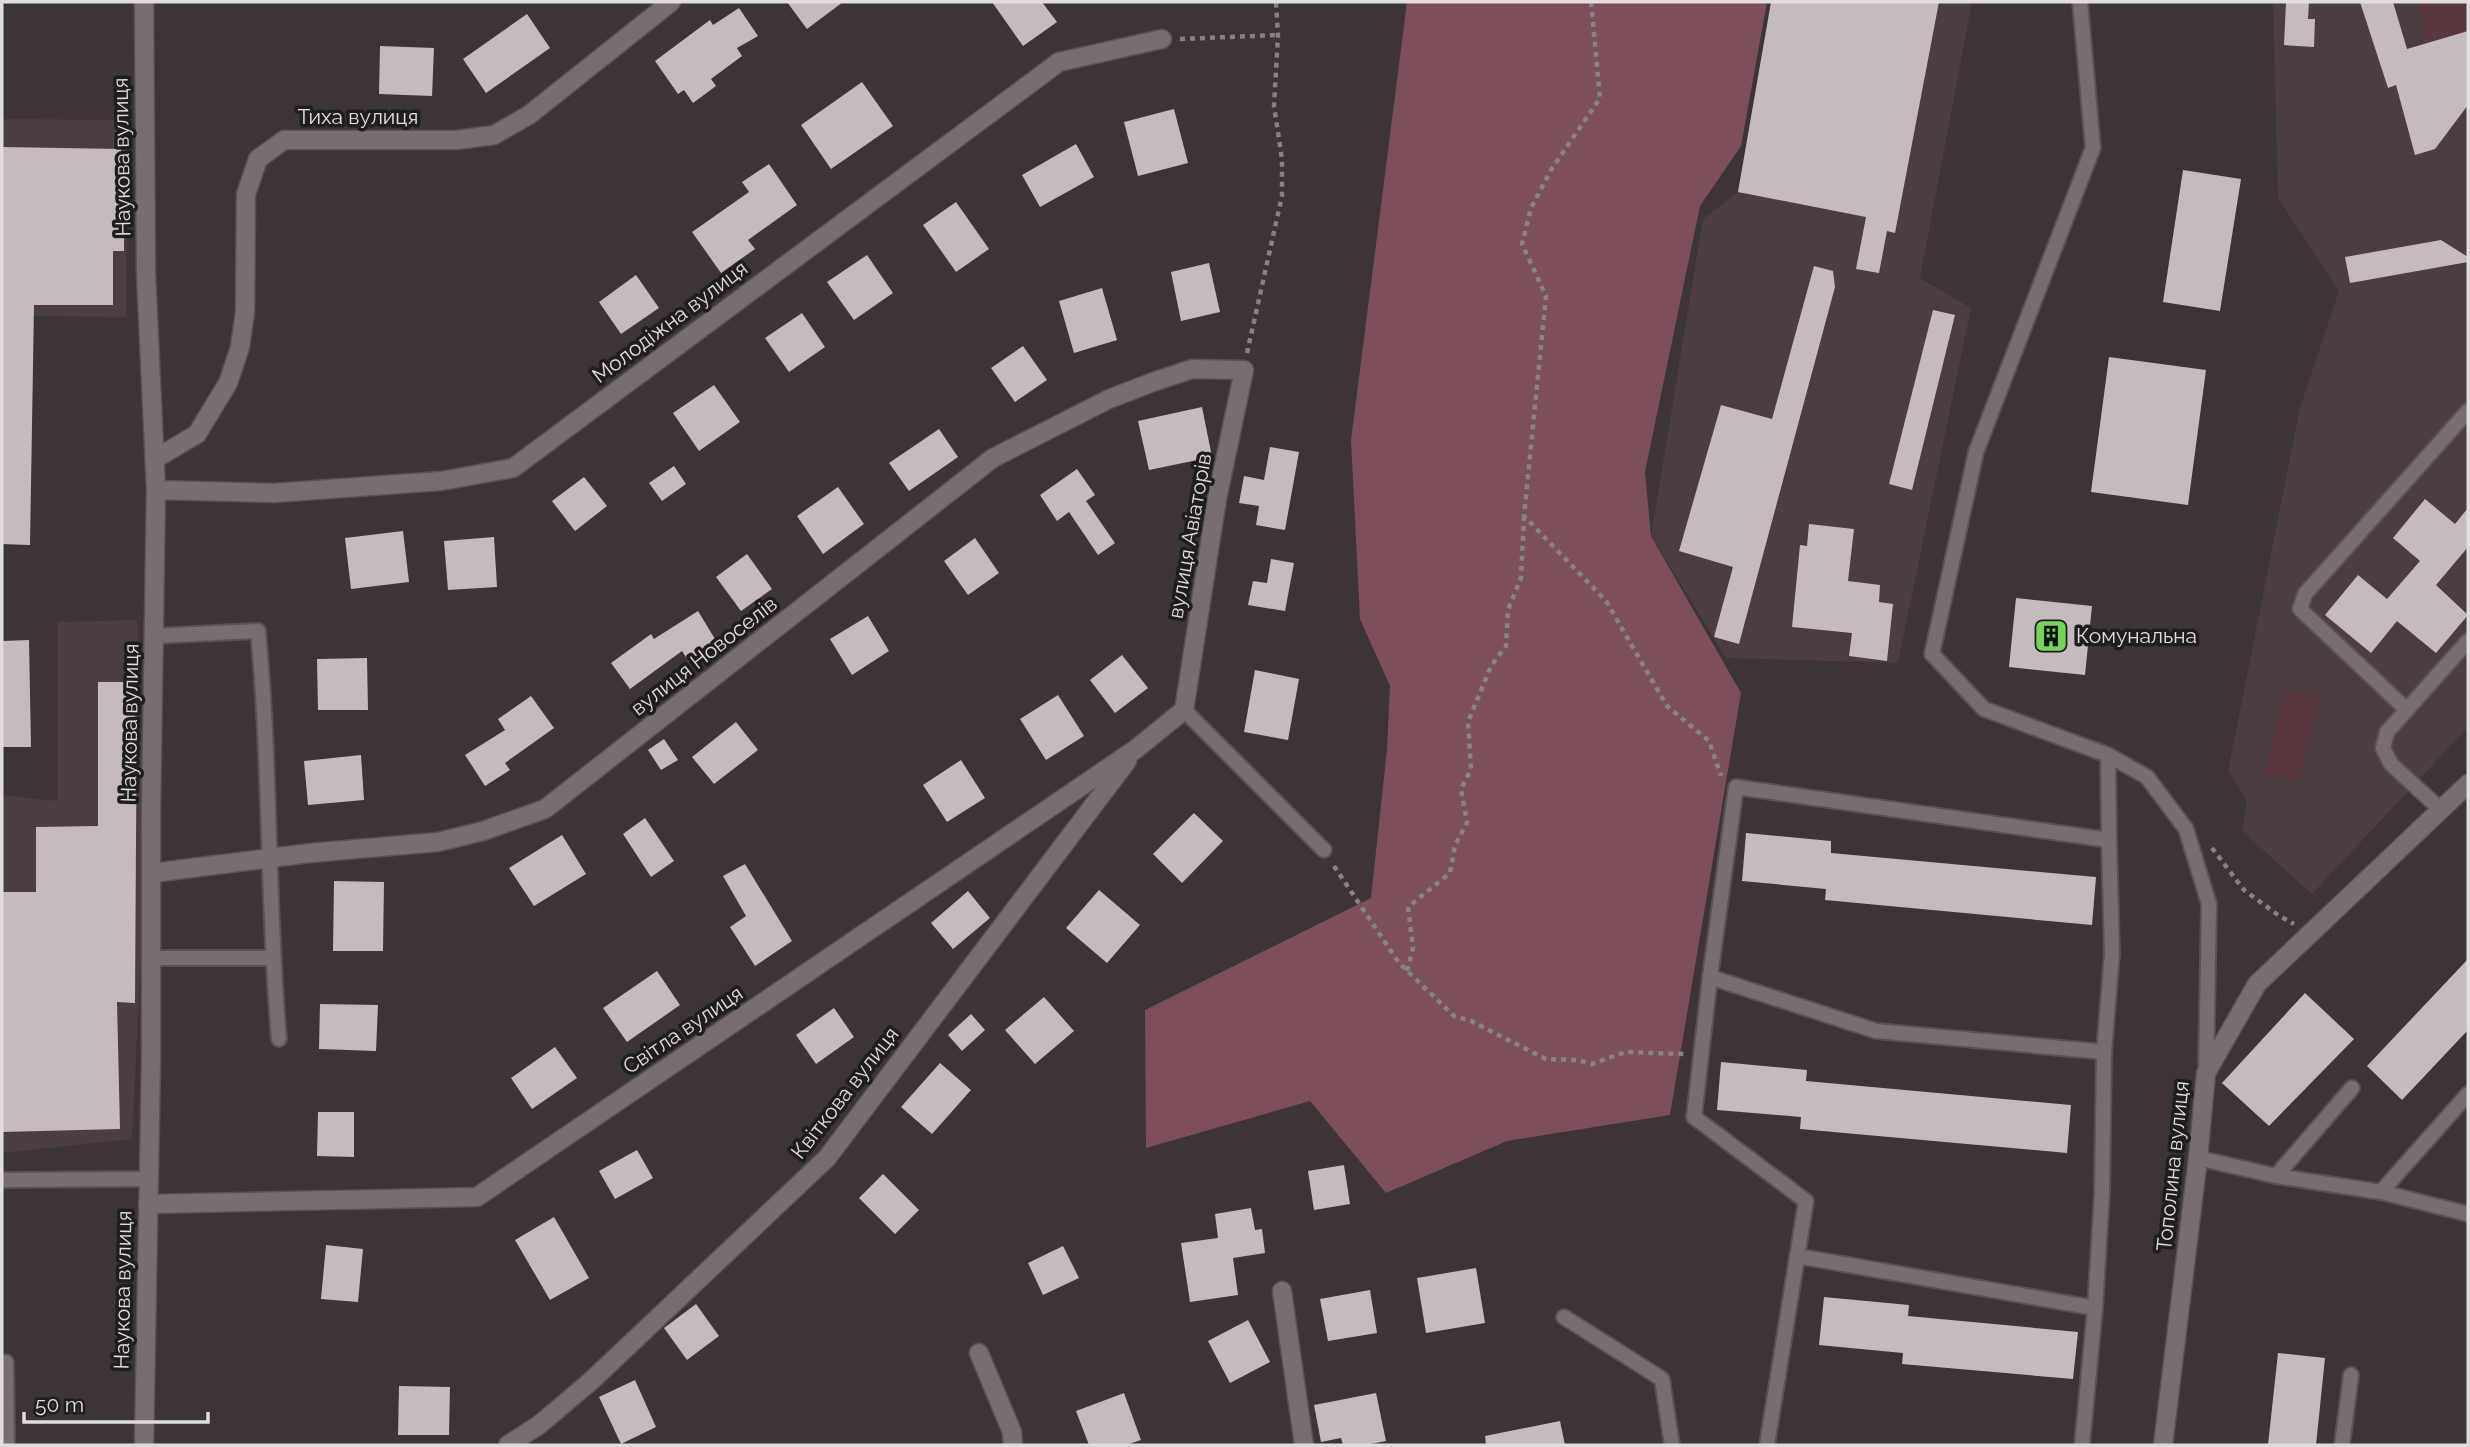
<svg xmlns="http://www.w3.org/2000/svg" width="2470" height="1447" font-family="Raleway,sans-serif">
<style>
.built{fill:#4c3d40}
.green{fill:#58373f}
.forest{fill:#7d4f5a}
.building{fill:#c5bbbd}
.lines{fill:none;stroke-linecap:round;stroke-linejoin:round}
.service-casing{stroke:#585253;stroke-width:18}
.minor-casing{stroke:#585253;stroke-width:21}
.tertiary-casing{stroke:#585253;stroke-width:21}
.path{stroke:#898283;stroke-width:4.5;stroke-dasharray:5 5;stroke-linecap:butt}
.service{stroke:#786e70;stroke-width:14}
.minor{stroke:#786e70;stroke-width:18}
.tertiary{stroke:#786e70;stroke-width:18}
.labels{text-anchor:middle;stroke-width:7;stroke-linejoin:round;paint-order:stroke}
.street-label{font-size:21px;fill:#e1dcdd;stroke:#201d1d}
.poi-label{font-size:21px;fill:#e1dcdd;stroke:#201d1d;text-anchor:start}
</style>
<rect width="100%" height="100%" fill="#3c3436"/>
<g class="built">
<polygon points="1771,2 1972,2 1920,278 1971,308 1898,663 1726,658 1651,536 1703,219 1738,192"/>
<polygon points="2273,2 2468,2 2468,727 2312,894 2242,831 2247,800 2228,771 2300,408 2339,291 2278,198"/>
<polygon points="2,119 128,120 126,317 2,316"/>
<polygon points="137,620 140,684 143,913 132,1139 2,1153 2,795 58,801 58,622"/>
</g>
<g class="green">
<polygon points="2417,2 2468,2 2468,31 2429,42"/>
<polygon points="2284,688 2319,696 2299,781 2264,773"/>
</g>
<polygon class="forest" points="1407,2 1767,2 1741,146 1700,206 1645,472 1651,536 1741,693 1670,1115 1507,1141 1386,1193 1310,1101 1146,1148 1145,1010 1371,898 1387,749 1390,686 1360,619 1351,440"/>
<g class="building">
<polygon points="787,2 843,2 807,29"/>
<polygon points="992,2 1042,2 1057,22 1023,46"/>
<polygon points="1771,2 1939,2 1895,233 1887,231 1879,273 1856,269 1866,217 1738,192"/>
<polygon points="2286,2 2309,2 2308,19 2315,19 2314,47 2284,45"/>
<polygon points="2360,2 2393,2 2407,49 2468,31 2468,105 2435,149 2415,155 2396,85 2388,88"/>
<polygon points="739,8 758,36 737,48 742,56 711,79 716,86 693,103 684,90 678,94 655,61 710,20 713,25"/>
<polygon points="527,14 550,48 486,93 463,59"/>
<polygon points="380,46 434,48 432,96 379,94"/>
<polygon points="862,82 893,126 831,169 801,125"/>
<polygon points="1174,109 1188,163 1138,176 1124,122"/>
<polygon points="1076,144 1094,177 1040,207 1022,175"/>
<polygon points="2,147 121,149 120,205 124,205 124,251 113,251 113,305 34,305 30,545 2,544"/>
<polygon points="769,164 797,205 748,240 755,249 721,273 692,232 749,192 742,182"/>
<polygon points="2183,170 2241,179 2220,311 2163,302"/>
<polygon points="956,202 989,249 956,272 923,225"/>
<polygon points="2441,240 2468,257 2468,262 2350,283 2345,257"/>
<polygon points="867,255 893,293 854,320 827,282"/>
<polygon points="1209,263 1220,312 1181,321 1171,272"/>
<polygon points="1814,266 1833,271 1835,287 1739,644 1714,637 1733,567 1679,551 1721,405 1772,419"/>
<polygon points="636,275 659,308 621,334 599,302"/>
<polygon points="1102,288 1117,340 1074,353 1059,301"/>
<polygon points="1933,310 1955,315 1912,490 1889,484"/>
<polygon points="802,313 825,347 789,372 765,338"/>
<polygon points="1023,346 1047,380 1015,402 991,368"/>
<polygon points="2109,357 2206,370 2188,505 2091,492"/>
<polygon points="714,385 740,422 699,451 673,413"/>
<polygon points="1202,407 1212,457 1149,470 1138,421"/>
<polygon points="939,429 958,457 909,491 889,463"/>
<polygon points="1270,447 1299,452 1285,530 1256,525 1259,506 1239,503 1244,476 1264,480"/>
<polygon points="674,466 686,484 662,501 649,483"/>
<polygon points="1077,469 1095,495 1086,501 1115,543 1098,555 1069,512 1057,521 1040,495"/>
<polygon points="584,477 607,506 575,531 552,501"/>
<polygon points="838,487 864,524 823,554 797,516"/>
<polygon points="2425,499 2455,524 2468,508 2468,547 2436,585 2468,615 2436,653 2397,621 2371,653 2325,615 2358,575 2387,599 2420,561 2393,538"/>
<polygon points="1809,524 1854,529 1848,581 1880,585 1879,602 1893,604 1887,661 1849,656 1852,633 1792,627 1800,545 1807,546"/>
<polygon points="403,531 409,582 351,589 345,538"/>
<polygon points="494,537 497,587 448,590 444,541"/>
<polygon points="975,538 999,573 968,595 944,561"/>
<polygon points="747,554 772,589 741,611 716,577"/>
<polygon points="1271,559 1294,563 1285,611 1248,605 1253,581 1267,583"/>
<polygon points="2016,598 2092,606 2085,675 2009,667"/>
<polygon points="698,611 718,644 689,662 682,651 630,689 611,663 651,634 654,639"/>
<polygon points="868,616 889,651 852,675 830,639"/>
<polygon points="29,640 31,747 2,747 2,641"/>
<polygon points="1122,655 1148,688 1115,713 1090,680"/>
<polygon points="367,658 368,710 318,710 317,659"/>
<polygon points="1255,670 1299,679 1288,740 1244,732"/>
<polygon points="98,682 137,682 135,1003 117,1002 120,1129 2,1132 2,892 36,892 36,827 98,826"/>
<polygon points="1058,695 1084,736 1046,760 1020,719"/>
<polygon points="531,696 554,728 505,763 510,770 485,786 465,755 505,730 498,719"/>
<polygon points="736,722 758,750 714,784 692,757"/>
<polygon points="664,739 678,760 661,770 648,750"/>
<polygon points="361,755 364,800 308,805 304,761"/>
<polygon points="961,760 985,798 947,822 923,785"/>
<polygon points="1194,813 1223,841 1182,883 1153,854"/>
<polygon points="645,818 674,861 651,877 623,834"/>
<polygon points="1746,833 1831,841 1831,853 2096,877 2092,925 1825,900 1826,889 1742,881"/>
<polygon points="562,835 586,874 534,906 509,868"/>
<polygon points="745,864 792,941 755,966 730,927 746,916 723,876"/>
<polygon points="334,881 384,882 383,951 333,951"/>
<polygon points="1099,890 1140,925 1107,963 1066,928"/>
<polygon points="968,891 990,918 953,949 931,923"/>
<polygon points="2468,959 2468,1030 2402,1100 2367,1066"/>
<polygon points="657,971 680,1005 627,1042 603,1008"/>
<polygon points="2305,993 2354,1039 2269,1126 2222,1083"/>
<polygon points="1044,997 1074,1031 1035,1064 1005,1030"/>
<polygon points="320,1004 378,1005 376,1051 319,1049"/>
<polygon points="834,1008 854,1037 816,1064 796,1035"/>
<polygon points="971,1014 985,1030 962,1051 948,1035"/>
<polygon points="555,1047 577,1078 532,1109 511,1078"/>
<polygon points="1721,1062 1807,1070 1806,1081 2071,1105 2067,1153 1800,1129 1801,1117 1717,1110"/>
<polygon points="940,1063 971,1090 932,1134 901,1107"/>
<polygon points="318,1112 354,1112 354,1157 317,1156"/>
<polygon points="637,1150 653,1178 615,1199 599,1171"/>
<polygon points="1344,1165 1350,1204 1314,1210 1308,1171"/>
<polygon points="883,1174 919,1210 895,1234 859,1198"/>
<polygon points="1251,1208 1255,1230 1262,1229 1265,1253 1233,1258 1238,1295 1190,1302 1181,1243 1218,1238 1215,1214"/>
<polygon points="554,1217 589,1278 550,1300 515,1240"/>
<polygon points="326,1245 363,1249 358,1302 321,1299"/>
<polygon points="1063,1246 1079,1278 1043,1295 1028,1263"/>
<polygon points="1476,1268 1485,1323 1426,1333 1417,1278"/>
<polygon points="1370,1290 1377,1333 1328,1341 1320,1299"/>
<polygon points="1824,1297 1909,1305 1908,1316 2078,1332 2073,1379 1902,1364 1903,1353 1819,1345"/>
<polygon points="696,1304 719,1336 687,1360 664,1328"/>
<polygon points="1248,1320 1270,1362 1230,1383 1208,1341"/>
<polygon points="2278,1353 2325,1358 2316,1445 2268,1445"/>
<polygon points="635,1380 656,1427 621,1444 599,1397"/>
<polygon points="399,1386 450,1387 449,1435 398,1435"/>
<polygon points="1124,1393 1141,1440 1126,1445 1089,1445 1076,1411"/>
<polygon points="1376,1393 1386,1441 1365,1445 1343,1445 1341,1438 1321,1442 1314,1405"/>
<polygon points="1560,1421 1565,1445 1486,1445 1485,1436"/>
</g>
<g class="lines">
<defs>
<g id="service">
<polyline points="2080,2 2093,148 1976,452 1932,654 1984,709 2108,755 2147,777 2186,829 2209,904 2206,1072"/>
<path d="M155,636l103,-5c13,136 9,273 21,408"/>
<polyline points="1184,710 1324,850"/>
<polyline points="2407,710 2300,609 2305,594 2468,411"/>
<polyline points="2108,755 2109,840"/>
<polyline points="2441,810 2391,764 2383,748 2387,732 2468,641"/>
<polyline points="151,958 272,958"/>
<polyline points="1710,977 1876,1031 2104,1052"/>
<polyline points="2198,1158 2276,1176 2381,1192 2468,1214"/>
<polyline points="2276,1176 2352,1088"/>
<polyline points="2,1180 148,1179"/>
<polyline points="2381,1192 2468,1094"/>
<polyline points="1797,1256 2095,1308"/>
<polyline points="1564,1317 1662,1379 1672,1445"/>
<polyline points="6,1362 7,1445"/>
<polyline points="1767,1445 1806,1201 1694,1117 1710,977 1736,787 2109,840 2112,953 2104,1052 2102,1193 2095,1308 2082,1445"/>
<polyline points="2342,1445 2351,1375"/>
</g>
<g id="minor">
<polyline points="155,459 197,434 228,383 240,347 245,312 246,194 258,159 284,140 457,140 494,135 529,115 671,2"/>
<polyline points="156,490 274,493 441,481 513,468 1059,62 1162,39"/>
<polyline points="148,1204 477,1197 1136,749 1184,710 1217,499 1244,370 1192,369 1153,382 1109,399 993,458 545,809 483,831 438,842 310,853 152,873"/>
<polyline points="1282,1291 1304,1445"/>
<polyline points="979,1353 1012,1432 1013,1445"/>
<polyline points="508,1445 539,1425 591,1381 827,1158 1127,761"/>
<polyline points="2163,1445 2198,1158 2206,1073 2257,984 2468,784"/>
</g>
<polyline id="tertiary" points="144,1445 151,1060 151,811 156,490 146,274 144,2"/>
</defs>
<use href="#service" class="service-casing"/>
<use href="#minor" class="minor-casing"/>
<use href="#tertiary" class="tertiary-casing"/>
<g class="path">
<polyline points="1591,2 1600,98 1551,170 1531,208 1522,244 1546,296 1524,516 1606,601 1667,706 1709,741 1721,776"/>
<polyline points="1180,39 1278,35"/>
<polyline points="1247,353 1282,196 1282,159 1274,106 1278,35 1276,2"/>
<polyline points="2212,848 2244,890 2278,915 2294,924"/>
<polyline points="1334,866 1399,963 1454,1016 1471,1021 1546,1059 1578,1060 1592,1064 1625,1052 1684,1054"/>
<polyline points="1407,971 1413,948 1408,907 1450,873 1455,845 1467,823 1461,789 1471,769 1468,722 1491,666 1506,646 1508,610 1521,578 1524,517"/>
</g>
<use href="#service" class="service"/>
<use href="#minor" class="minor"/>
<use href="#tertiary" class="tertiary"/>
</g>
<defs>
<symbol id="building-square" viewBox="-11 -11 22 22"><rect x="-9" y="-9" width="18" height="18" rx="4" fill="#78d158" stroke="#201d1d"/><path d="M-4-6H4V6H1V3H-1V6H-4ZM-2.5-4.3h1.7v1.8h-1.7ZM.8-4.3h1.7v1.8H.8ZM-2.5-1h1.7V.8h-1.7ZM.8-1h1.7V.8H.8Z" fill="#111"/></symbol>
</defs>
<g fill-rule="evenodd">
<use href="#building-square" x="2032" y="617" width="38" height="38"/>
</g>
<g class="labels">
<g class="street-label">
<text x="358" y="124">Тиха вулиця</text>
<text transform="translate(122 157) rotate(-91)" y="7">Наукова вулиця</text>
<text transform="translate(670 322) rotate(-37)" y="7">Молодіжна вулиця</text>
<text transform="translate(1190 536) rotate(-80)" y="7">вулиця Авіаторів</text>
<text transform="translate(704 656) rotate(-38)" y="7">вулиця Новоселів</text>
<text transform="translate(130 723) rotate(-89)" y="7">Наукова вулиця</text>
<text transform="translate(683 1030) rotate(-34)" y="7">Світла вулиця</text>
<text transform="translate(845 1093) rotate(-52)" y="7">Квіткова вулиця</text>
<text transform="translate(2173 1166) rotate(-84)" y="7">Тополина вулиця</text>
<text transform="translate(123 1290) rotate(-89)" y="7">Наукова вулиця</text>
</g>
<g class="poi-label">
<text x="2076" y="643">Комунальна</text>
</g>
</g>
<rect width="2470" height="1447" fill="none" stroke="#e1dcdd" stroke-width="7"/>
<path d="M24 1412v10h184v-10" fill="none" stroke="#e1dcdd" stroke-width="3.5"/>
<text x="35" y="1412" font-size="21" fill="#e1dcdd" stroke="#201d1d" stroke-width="5" paint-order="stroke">50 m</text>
</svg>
